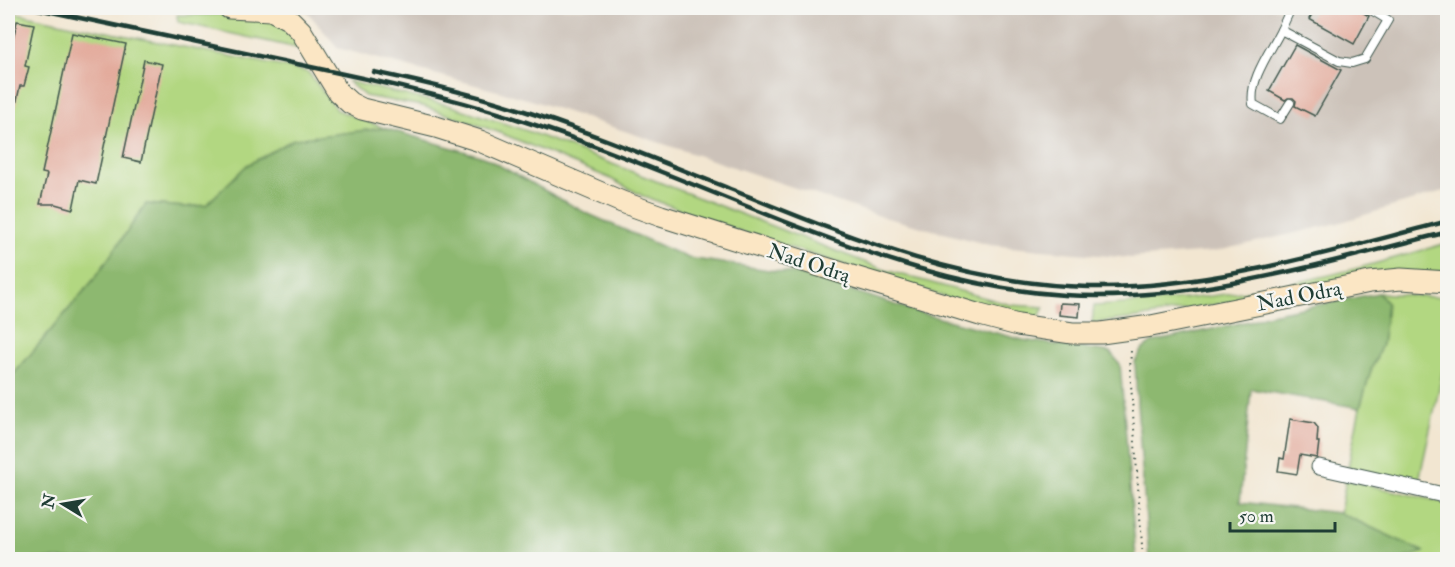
<svg xmlns="http://www.w3.org/2000/svg" width="1455" height="567" font-family="'IM FELL Double Pica',serif">
<style>
.industrial{fill:#ccc2b9}
.green{fill:#b2d781;stroke:#688a5a;stroke-width:1.5}
.forest{fill:#8db86f;stroke:#567a52;stroke-width:1.5}
.building{fill:#e3ab9c}
.lines{fill:none;stroke-linecap:round;stroke-linejoin:round}
.lane-casing{stroke:#3f564c;stroke-width:10}
.street-casing{stroke:#3f564c;stroke-width:17}
.secondary-casing{stroke:#3f564c;stroke-width:23}
.path{stroke:#3f564c;stroke-width:2;stroke-dasharray:1.5 4.5;stroke-linecap:butt}
.lane{stroke:#fff;stroke-width:8}
.street{stroke:#fff;stroke-width:15}
.secondary{stroke:#fbe6c4;stroke-width:21}
.rail{stroke:#1f3d34;stroke-width:4.5}
.labels{text-anchor:middle;stroke-width:4.5;stroke-linejoin:round;paint-order:stroke}
.street-label{font-size:21px;fill:#1f3d34;stroke:#f6f6f2}
</style>
<rect width="100%" height="100%" fill="#f6f6f2"/>
<filter id="ink" filterUnits="userSpaceOnUse"><feTurbulence type="fractalNoise" baseFrequency=".0167" numOctaves="2"/><feDisplacementMap in="SourceGraphic" scale="12" xChannelSelector="R" yChannelSelector="G"/><feConvolveMatrix kernelMatrix="1 2 1 2 8 2 1 2 1" color-interpolation-filters="sRGB"/></filter>
<filter id="wash" filterUnits="userSpaceOnUse"><feTurbulence type="fractalNoise" baseFrequency=".008" numOctaves="4" result="noise"/><feDisplacementMap in="SourceGraphic" scale="24" xChannelSelector="R" yChannelSelector="G"/><feGaussianBlur stdDeviation="1.35" result="paint"/><feColorMatrix in="noise" values="0 0 0 0 0 0 0 0 0 0 0 0 0 0 0 0 0 1.4 0 .05"/><feComposite in="paint" operator="in"/></filter>
<g filter="url(#wash)">
<rect width="100%" height="100%" fill="#f2e6d1"/>
<polygon class="industrial" points="304,8 1447,8 1447,190 1338,223 1213,252 1130,258 989,245 880,216 531,100 338,48"/>
<g class="green">
<path d="M8,11c99,23 200,39 300,61l29,38 47,18 -90,12 -47,25 -41,40 -21,2 -39,-3 -51,74 -87,103z"/>
<path d="M177,15c29,0 90,-6 112,14 6,5 9,14 13,20l-124,-27z"/>
<polygon points="347,81 452,106 530,132 885,270 1011,305 1044,307 1038,319 973,306 745,233 643,196 609,178 498,132 423,106 365,96"/>
<path d="M1447,243v27l-3,1 -172,24 -135,23 -45,5 2,-17c59,-4 118,-8 177,-19 59,-10 118,-27 176,-44z"/>
<polygon points="1378,293 1447,298 1447,370 1443,370 1418,485 1348,467 1360,408 1370,373 1382,344 1387,303"/>
<polygon points="1346,480 1447,503 1447,559 1400,559 1423,552 1340,513"/>
</g>
<g class="forest">
<polygon points="384,128 484,157 584,212 688,258 803,275 924,314 1023,340 1110,352 1120,364 1136,559 8,559 8,539 10,522 8,518 8,381 95,278 146,204 185,207 206,205 247,165 294,139"/>
<polygon points="1378,293 1387,303 1382,344 1370,373 1360,408 1251,389 1240,502 1340,513 1424,552 1400,560 1149,559 1137,404 1135,362 1143,349 1153,342 1250,321 1266,315"/>
</g>
<g id="blocks">
<g class="building">
<polygon points="1316,8 1355,8 1369,16 1354,44 1309,19"/>
<polygon points="17,21 34,24 25,66 29,67 24,86 20,86 12,123 8,122 8,48 11,49"/>
<polygon points="72,33 126,44 96,184 79,180 73,209 55,204 40,204 47,174 42,173"/>
<polygon points="1295,45 1341,70 1315,116 1295,106 1296,101 1293,98 1288,98 1285,100 1269,91"/>
<polygon points="144,60 162,64 141,162 123,158"/>
<polygon points="1060,303 1080,304 1079,317 1059,315"/>
<polygon points="1290,419 1314,423 1318,428 1317,442 1319,442 1317,458 1300,455 1297,474 1278,471 1280,458 1284,459"/>
</g>
</g>
</g>
<g filter="url(#ink)">
<use href="#blocks" fill-opacity="0" stroke="#3f564c" stroke-width="1.5"/>
<g class="lines">
<defs>
<g id="lane">
<polyline points="1291,8 1281,30 1339,61 1352,63 1365,59 1388,20 1368,8"/>
<path d="M1281,30c-11,22 -32,49 -28,74l27,15 10,-16"/>
</g>
<polyline id="street" points="1319,467 1448,496"/>
<polyline id="secondary" points="229,8 271,10 290,20 301,31 338,92 350,103 362,109 436,127 480,141 622,202 661,216 845,274 980,315 1018,325 1072,333 1101,333 1151,326 1370,282 1401,279 1448,282"/>
</defs>
<use href="#lane" class="lane-casing"/>
<use href="#street" class="street-casing"/>
<use href="#secondary" class="secondary-casing"/>
<g class="path">
<polyline points="1442,324 1444,300"/>
<polyline points="1131,351 1130,369 1143,560"/>
<polyline points="1426,552 1426,560"/>
</g>
<use href="#lane" class="lane"/>
<use href="#street" class="street"/>
<use href="#secondary" class="secondary"/>
<g class="rail">
<path d="M33,8c87,18 173,37 259,55 75,16 149,31 222,55 90,29 179,67 267,102 92,36 184,69 283,75 132,8 258,-32 384,-63"/>
<path d="M374,72c47,10 95,21 141,36 73,23 144,53 215,81 117,47 232,96 360,98 122,2 241,-36 358,-66"/>
</g>
</g>
</g>
<g class="labels">
<g class="street-label">
<text transform="translate(809 263) rotate(18)" y="7">Nad Odrą</text>
<text transform="translate(1299 296) rotate(-11)" y="7">Nad Odrą</text>
</g>
</g>
<rect width="1455" height="567" fill="none" stroke="#f6f6f2" stroke-width="30"/>
<g transform="translate(63 504) rotate(281)" stroke="#f6f6f2" stroke-width="4.5" paint-order="stroke">
<path d="M0-4.5L10 22L0 15L-10 22Z" fill="#1f3d34"/>
<text y="-9" font-size="16" font-weight="bold" text-anchor="middle" fill="#1f3d34">N</text>
</g>
<path d="M1230 522v9h105v-9" fill="none" stroke="#1f3d34" stroke-width="3"/>
<text x="1239" y="522" font-size="18" fill="#1f3d34" stroke="#f6f6f2" stroke-width="4.5" paint-order="stroke">50 m</text>
</svg>
